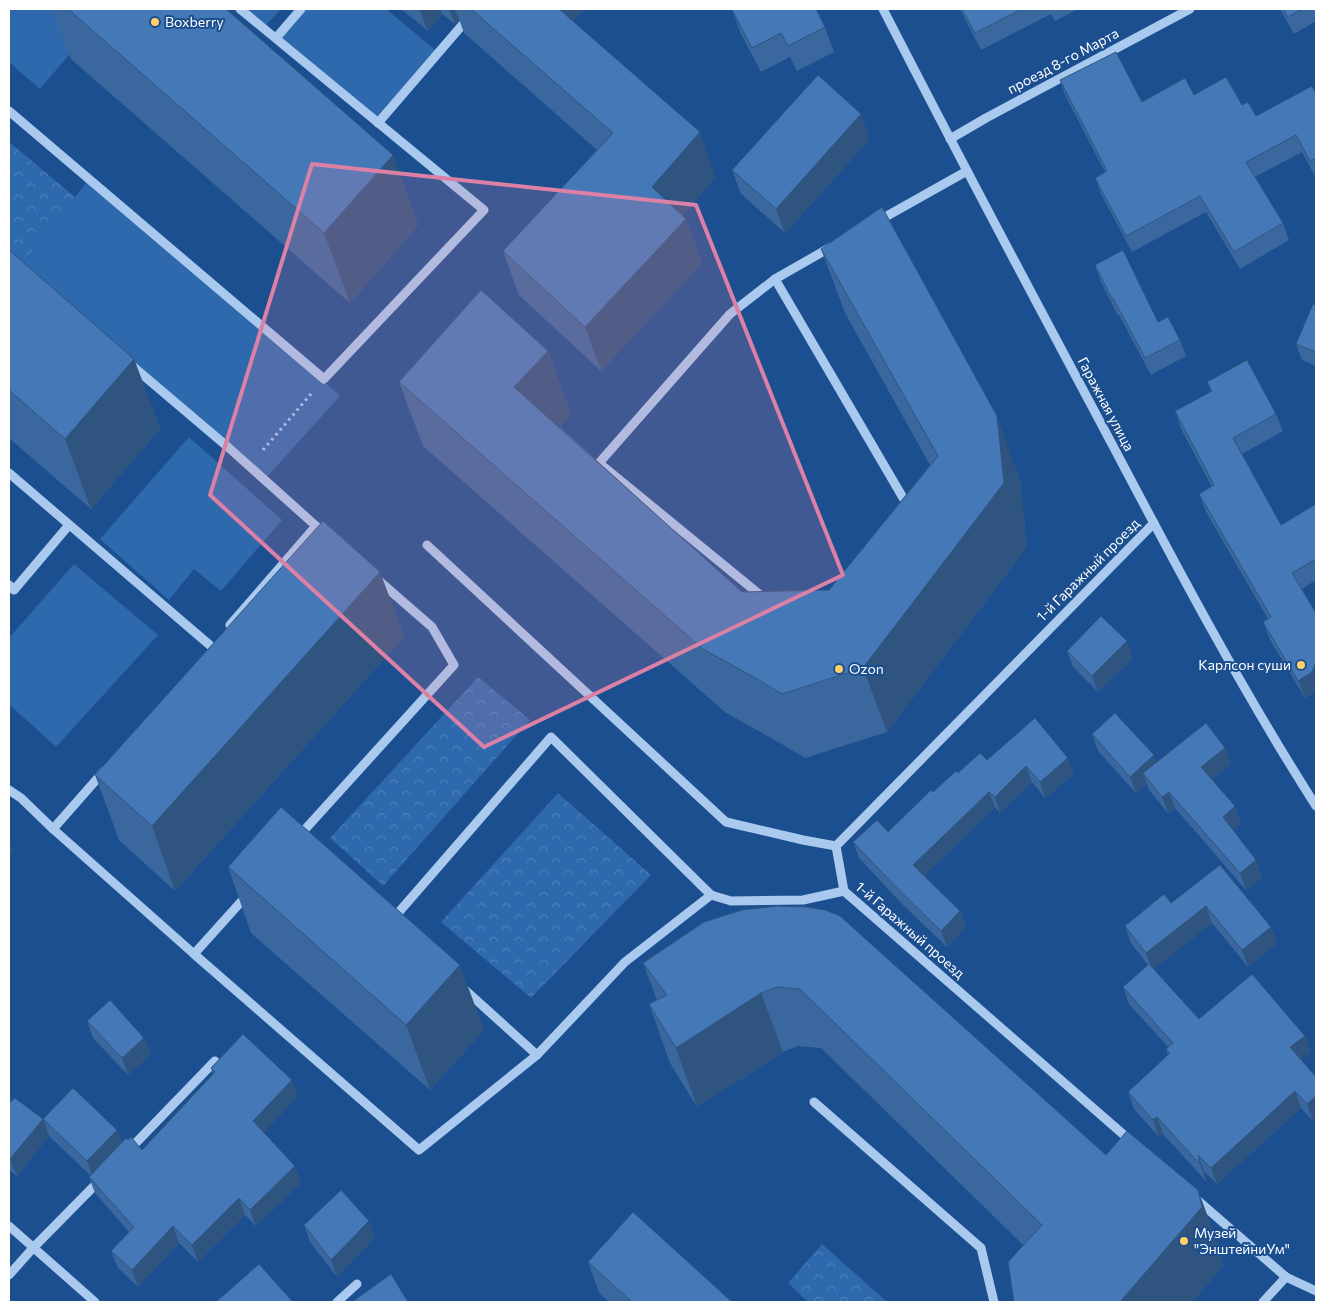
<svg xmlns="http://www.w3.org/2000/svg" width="1325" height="1311" font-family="Commissioner,sans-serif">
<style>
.grass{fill:#2e69ad}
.park{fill:url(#park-crowns)}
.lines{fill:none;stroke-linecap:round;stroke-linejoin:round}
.path{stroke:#a9c9ee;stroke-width:3;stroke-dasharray:2.5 4;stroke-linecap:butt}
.minor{stroke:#a9c9ee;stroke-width:9}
.wall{fill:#3a679d}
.shaded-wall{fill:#305480}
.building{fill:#4478b7;stroke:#305480}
.marked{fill:#dd80a5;fill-opacity:0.2;stroke:#dd80a5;stroke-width:4;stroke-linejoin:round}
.poi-dot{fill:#ffd166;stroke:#1b4f8f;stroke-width:2}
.labels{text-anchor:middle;stroke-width:4;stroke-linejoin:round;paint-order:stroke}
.poi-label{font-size:14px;fill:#fff;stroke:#1b4f8f;text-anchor:start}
.street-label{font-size:14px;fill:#fff;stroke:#1b4f8f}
</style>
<defs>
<pattern id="park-crowns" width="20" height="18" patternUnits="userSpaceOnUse" patternTransform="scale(1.25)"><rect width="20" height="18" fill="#2e69ad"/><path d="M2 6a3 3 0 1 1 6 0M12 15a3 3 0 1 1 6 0" fill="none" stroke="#4d80b9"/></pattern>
</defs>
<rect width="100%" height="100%" fill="#1b4f8f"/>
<g class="grass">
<polygon points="9,9 108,9 40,89 9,62"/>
<polygon points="246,9 281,9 266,25"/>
<polygon points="301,9 386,9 439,53 378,123 276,38"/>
<polygon points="89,179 252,317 340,396 265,479 18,271"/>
<polygon points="189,437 282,520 221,591 194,569 169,600 100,539"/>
<polygon points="74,564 158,635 56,747 9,704 9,638"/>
</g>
<g class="park">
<polygon points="9,142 75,197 18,271 9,263"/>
<polygon points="478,677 530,720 383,886 330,838"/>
<polygon points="558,793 651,875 531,998 441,922"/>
<polygon points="822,1244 887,1302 808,1302 788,1283"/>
</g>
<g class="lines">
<polyline class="path" points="263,450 311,394"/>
<g class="minor">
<path d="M883,9c72,140 146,280 221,420 67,127 134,255 212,377"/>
<polyline points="276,38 301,9"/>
<polyline points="9,111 324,379 484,210 240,9"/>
<polyline points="378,123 476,9"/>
<polyline points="950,139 986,118 1190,9"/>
<polyline points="878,221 967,171"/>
<polyline points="831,247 775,279 909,508"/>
<polyline points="130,364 229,448 316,526"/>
<polyline points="9,473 212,647"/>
<polyline points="427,545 726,822 803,840 836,846"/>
<polyline points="9,585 14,590 69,525"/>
<polyline points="765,599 599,463 730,314 775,279"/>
<polyline points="230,625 316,526 326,536"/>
<polyline points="104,771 53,829 194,954 248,894"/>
<polyline points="9,790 21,798 53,829"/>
<polyline points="299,836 454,665 432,627 378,580"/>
<polyline points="392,920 551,737 711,895"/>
<polyline points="194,954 419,1150 537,1055 625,962 711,895 731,901 803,900 844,891"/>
<polyline points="463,988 537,1055"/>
<polyline points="814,1102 981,1248 994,1302"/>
<polyline points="1132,1142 844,891 836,846 1154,523"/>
<polyline points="128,1151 215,1061"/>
<polyline points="1196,1199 1286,1277 1316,1291"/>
<polyline points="9,1226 95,1302"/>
<polyline points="9,1275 33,1248 100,1180"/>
<polyline points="337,1302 357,1284"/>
<polyline points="1263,1302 1286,1277"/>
</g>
</g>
<g class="wall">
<polygon points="52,9 226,9 393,155 418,225 350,303 71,59"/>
<polygon points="401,9 584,9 573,21 716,177 682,215 686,219 702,263 601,371 519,295 503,251 597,150 464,33 459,19 455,24 442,14 428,31"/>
<polygon points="960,9 1078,9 1055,21 1051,14 981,50"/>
<polygon points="1280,9 1316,9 1316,21 1294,34"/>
<polygon points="732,10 825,27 834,52 797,71 790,57 761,72 741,34"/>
<polygon points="1060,80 1142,102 1194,95 1242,105 1256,116 1316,94 1316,178 1302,152 1255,177 1283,223 1289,240 1240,269 1206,212 1132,252 1101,194 1095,178 1105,172 1066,97"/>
<polygon points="870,139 785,233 741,194 732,170"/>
<polygon points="821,249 1020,480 1027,547 887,732 805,758 780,743 726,713 423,446 399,382 548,351 571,415 560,427 742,592 829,590 930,465 845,313"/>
<polygon points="9,250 134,359 160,429 91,509 9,438"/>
<polygon points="1095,265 1158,322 1180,340 1186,356 1151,375 1119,315 1118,316 1101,282"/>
<polygon points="1316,306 1316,366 1302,360 1296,344"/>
<polygon points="1207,382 1276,414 1283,431 1242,454 1281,525 1316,504 1316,580 1302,589 1316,613 1316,691 1305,698 1270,640 1263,622 1268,619 1206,512 1199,494 1212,487 1181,429 1175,411 1211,392"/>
<polygon points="380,572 404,637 175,891 119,840 95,775"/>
<polygon points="1067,651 1133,658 1098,692 1073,667"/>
<polygon points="1092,734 1157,762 1225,748 1231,764 1212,779 1241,823 1233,830 1256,860 1262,877 1246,890 1175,808 1168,813 1149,790 1147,784 1136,793 1098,751"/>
<polygon points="987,760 1074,774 1045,798 1032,782 1000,813 995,807 924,876 960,911 966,927 947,947 903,905 859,858 853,842 888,832 933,792 958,773"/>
<polygon points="1220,865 1271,927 1277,943 1248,967 1212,923 1153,969 1199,1019 1305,1036 1311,1052 1301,1060 1316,1077 1316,1118 1313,1121 1301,1108 1217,1184 1204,1171 1206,1181 1163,1134 1159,1137 1134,1109 1128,1092 1168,1055 1166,1049 1168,1047 1129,1004 1123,987 1148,965 1131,943 1125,926 1171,903"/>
<polygon points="228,867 484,1030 430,1090 251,933"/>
<polygon points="704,922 1106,1155 1220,1249 1223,1266 1192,1302 1014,1302 1023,1245 821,1048 798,1046 783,1052 697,1107 670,1063 649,1004 657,1000 643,963"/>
<polygon points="87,1021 151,1054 128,1075 93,1038"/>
<polygon points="211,1068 298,1096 263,1133 295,1166 301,1183 256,1226 245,1215 198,1262 179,1243 138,1287 118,1268 111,1251 129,1232 95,1193 89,1177 90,1175 49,1136 17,1176 9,1170 9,1103 43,1119 117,1130 122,1143 142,1150 213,1074"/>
<polygon points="304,1225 375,1237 337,1277 310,1242"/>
<polygon points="588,1262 732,1302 609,1302 599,1293"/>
</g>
<g class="shaded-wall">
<polygon points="419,9 441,9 442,14 428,31"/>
<polygon points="449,9 455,9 459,19 455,24"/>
<polygon points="548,9 584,9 558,38"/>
<polygon points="861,114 870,139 785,233 776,209"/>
<polygon points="700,132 716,177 668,232 652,187"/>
<polygon points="393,155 418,225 350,303 324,233"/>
<polygon points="686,219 702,263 601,371 585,327"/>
<polygon points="548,351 571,415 538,451 514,387"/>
<polygon points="134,359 160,429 91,509 65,439"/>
<polygon points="997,416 1020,480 1027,547 887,732 863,668"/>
<polygon points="380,572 404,637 175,891 152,826"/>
<polygon points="1127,641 1133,658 1098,692 1092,676"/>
<polygon points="1316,662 1316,691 1305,698 1298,681"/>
<polygon points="1225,748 1231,764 1207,783 1201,767"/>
<polygon points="1154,755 1160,772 1143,773 1147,784 1136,793 1130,777"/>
<polygon points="1068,758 1074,774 1045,798 1040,782"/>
<polygon points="1026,766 1032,782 1000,813 995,797"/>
<polygon points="989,792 995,807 919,881 913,865"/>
<polygon points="1169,792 1175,808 1168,813 1162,797"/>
<polygon points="1235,806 1241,823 1229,834 1223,817"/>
<polygon points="9,838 13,851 9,856"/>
<polygon points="1256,860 1262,877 1246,890 1240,873"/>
<polygon points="1206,906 1212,923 1152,970 1146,953"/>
<polygon points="960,911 966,927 947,947 941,931"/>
<polygon points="1271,927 1277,943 1248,967 1242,950"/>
<polygon points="460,965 484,1030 430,1090 406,1025"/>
<polygon points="761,993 783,1052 697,1107 676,1048"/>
<polygon points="1305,1036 1311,1052 1296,1064 1290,1047"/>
<polygon points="144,1038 151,1054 128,1075 122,1058"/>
<polygon points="292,1080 298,1096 259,1138 253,1121"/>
<polygon points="1295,1091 1301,1108 1217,1184 1211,1168"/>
<polygon points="1316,1096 1316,1118 1313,1121 1307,1104"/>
<polygon points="1157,1117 1163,1134 1159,1137 1153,1120"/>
<polygon points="43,1119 49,1136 17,1176 10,1159"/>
<polygon points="117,1130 123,1146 93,1178 87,1161"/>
<polygon points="1198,1155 1204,1171 1206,1181 1200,1164"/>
<polygon points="295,1166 301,1183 256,1226 250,1210"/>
<polygon points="1198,1190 1220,1249 1223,1266 1192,1302 1120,1302"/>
<polygon points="239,1198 245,1215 198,1262 192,1245"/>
<polygon points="369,1221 375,1237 337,1277 331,1260"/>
<polygon points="173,1226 179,1243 138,1287 132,1270"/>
</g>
<g class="building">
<polygon points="68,9 226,9 393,155 324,233"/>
<polygon points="471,9 559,9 700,132 652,187 686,219 585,327 503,251 613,133"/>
<polygon points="733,9 816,9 825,27 788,46 781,33 752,48 732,10"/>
<polygon points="962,9 1022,9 975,33"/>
<polygon points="1283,9 1302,9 1288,17"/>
<polygon points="1116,52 1142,102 1185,78 1194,95 1226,77 1242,105 1248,102 1256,116 1312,86 1316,94 1316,158 1310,161 1296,135 1246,162 1283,223 1234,252 1200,196 1126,236 1095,178 1107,171 1060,80"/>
<polygon points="818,75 861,114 776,209 732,170"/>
<polygon points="882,207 997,416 1004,483 863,668 782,694 757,679 703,649 399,382 481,290 548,351 514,387 742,592 829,590 938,456 821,249"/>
<polygon points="9,250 134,359 65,439 9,390"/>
<polygon points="1123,250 1158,322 1168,317 1180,340 1145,358 1113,298 1112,299 1095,265"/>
<polygon points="1313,304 1316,306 1316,352 1296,344"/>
<polygon points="1247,360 1276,414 1233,438 1281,525 1316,504 1316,559 1292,573 1316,613 1316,662 1312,672 1298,681 1263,622 1271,617 1199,494 1214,485 1175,411 1212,391 1207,382"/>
<polygon points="323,521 380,572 152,826 95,775"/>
<polygon points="1101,616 1127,641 1092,676 1067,651"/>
<polygon points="1115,713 1154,755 1130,777 1092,734"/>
<polygon points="1035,718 1068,758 1040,782 1026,766 995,797 989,792 913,865 960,911 941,931 898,889 853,842 877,820 888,832 931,790 933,792 956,771 958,773 980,753 987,760"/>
<polygon points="1206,723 1225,748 1201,767 1235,806 1223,817 1256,860 1240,873 1169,792 1162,797 1143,773"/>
<polygon points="281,807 460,965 406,1025 228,867"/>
<polygon points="1220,865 1271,927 1242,950 1206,906 1146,953 1125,926 1164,894 1171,903"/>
<polygon points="777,906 807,907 825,910 840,916 1106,1155 1127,1131 1198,1190 1202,1207 1120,1302 1014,1302 1008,1262 1042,1225 800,989 777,987 761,993 676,1048 649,1004 667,995 643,963 704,922 742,910"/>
<polygon points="1149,964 1199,1019 1252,974 1305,1036 1290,1047 1316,1077 1316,1096 1307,1104 1295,1091 1211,1168 1198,1155 1200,1164 1157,1117 1153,1120 1128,1092 1170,1053 1166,1049 1173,1043 1123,987"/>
<polygon points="110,1000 144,1038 122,1058 87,1021"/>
<polygon points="243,1034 292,1080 253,1121 295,1166 250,1210 239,1198 192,1245 173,1226 132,1270 111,1251 134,1227 89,1177 126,1138 128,1140 131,1137 142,1150 215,1072 211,1068"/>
<polygon points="73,1088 117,1130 87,1161 43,1119"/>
<polygon points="15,1098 43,1119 10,1159 9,1158 9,1103"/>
<polygon points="341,1190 369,1221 331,1260 304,1225"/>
<polygon points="633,1212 732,1302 632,1302 588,1262"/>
<polygon points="259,1264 292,1301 290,1302 216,1302"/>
<polygon points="391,1274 408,1302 352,1302"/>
</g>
<path class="marked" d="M312,164l384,41 147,370 -359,172 -274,-252z"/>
<g class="poi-dot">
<circle cx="155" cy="22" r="5"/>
<circle cx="1301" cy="665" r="5"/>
<circle cx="839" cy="669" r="5"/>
<circle cx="1184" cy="1241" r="5"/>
</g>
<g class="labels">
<g class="poi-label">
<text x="165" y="27">Boxberry</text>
<text x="1291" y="670" text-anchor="end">Карлсон суши</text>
<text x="849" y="674">Ozon</text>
<text x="1194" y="1238">Музей<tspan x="1194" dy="16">"ЭнштейниУм"</tspan></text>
</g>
<g class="street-label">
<text transform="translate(1063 61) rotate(-28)" y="5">проезд 8-го Марта</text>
<text transform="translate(1106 404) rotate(62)" y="5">Гаражная улица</text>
<text transform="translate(1088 570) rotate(-45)" y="5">1-й Гаражный проезд</text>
<text transform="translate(910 930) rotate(41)" y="5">1-й Гаражный проезд</text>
</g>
</g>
<rect width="1325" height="1311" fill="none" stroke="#ffffff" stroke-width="20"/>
</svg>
